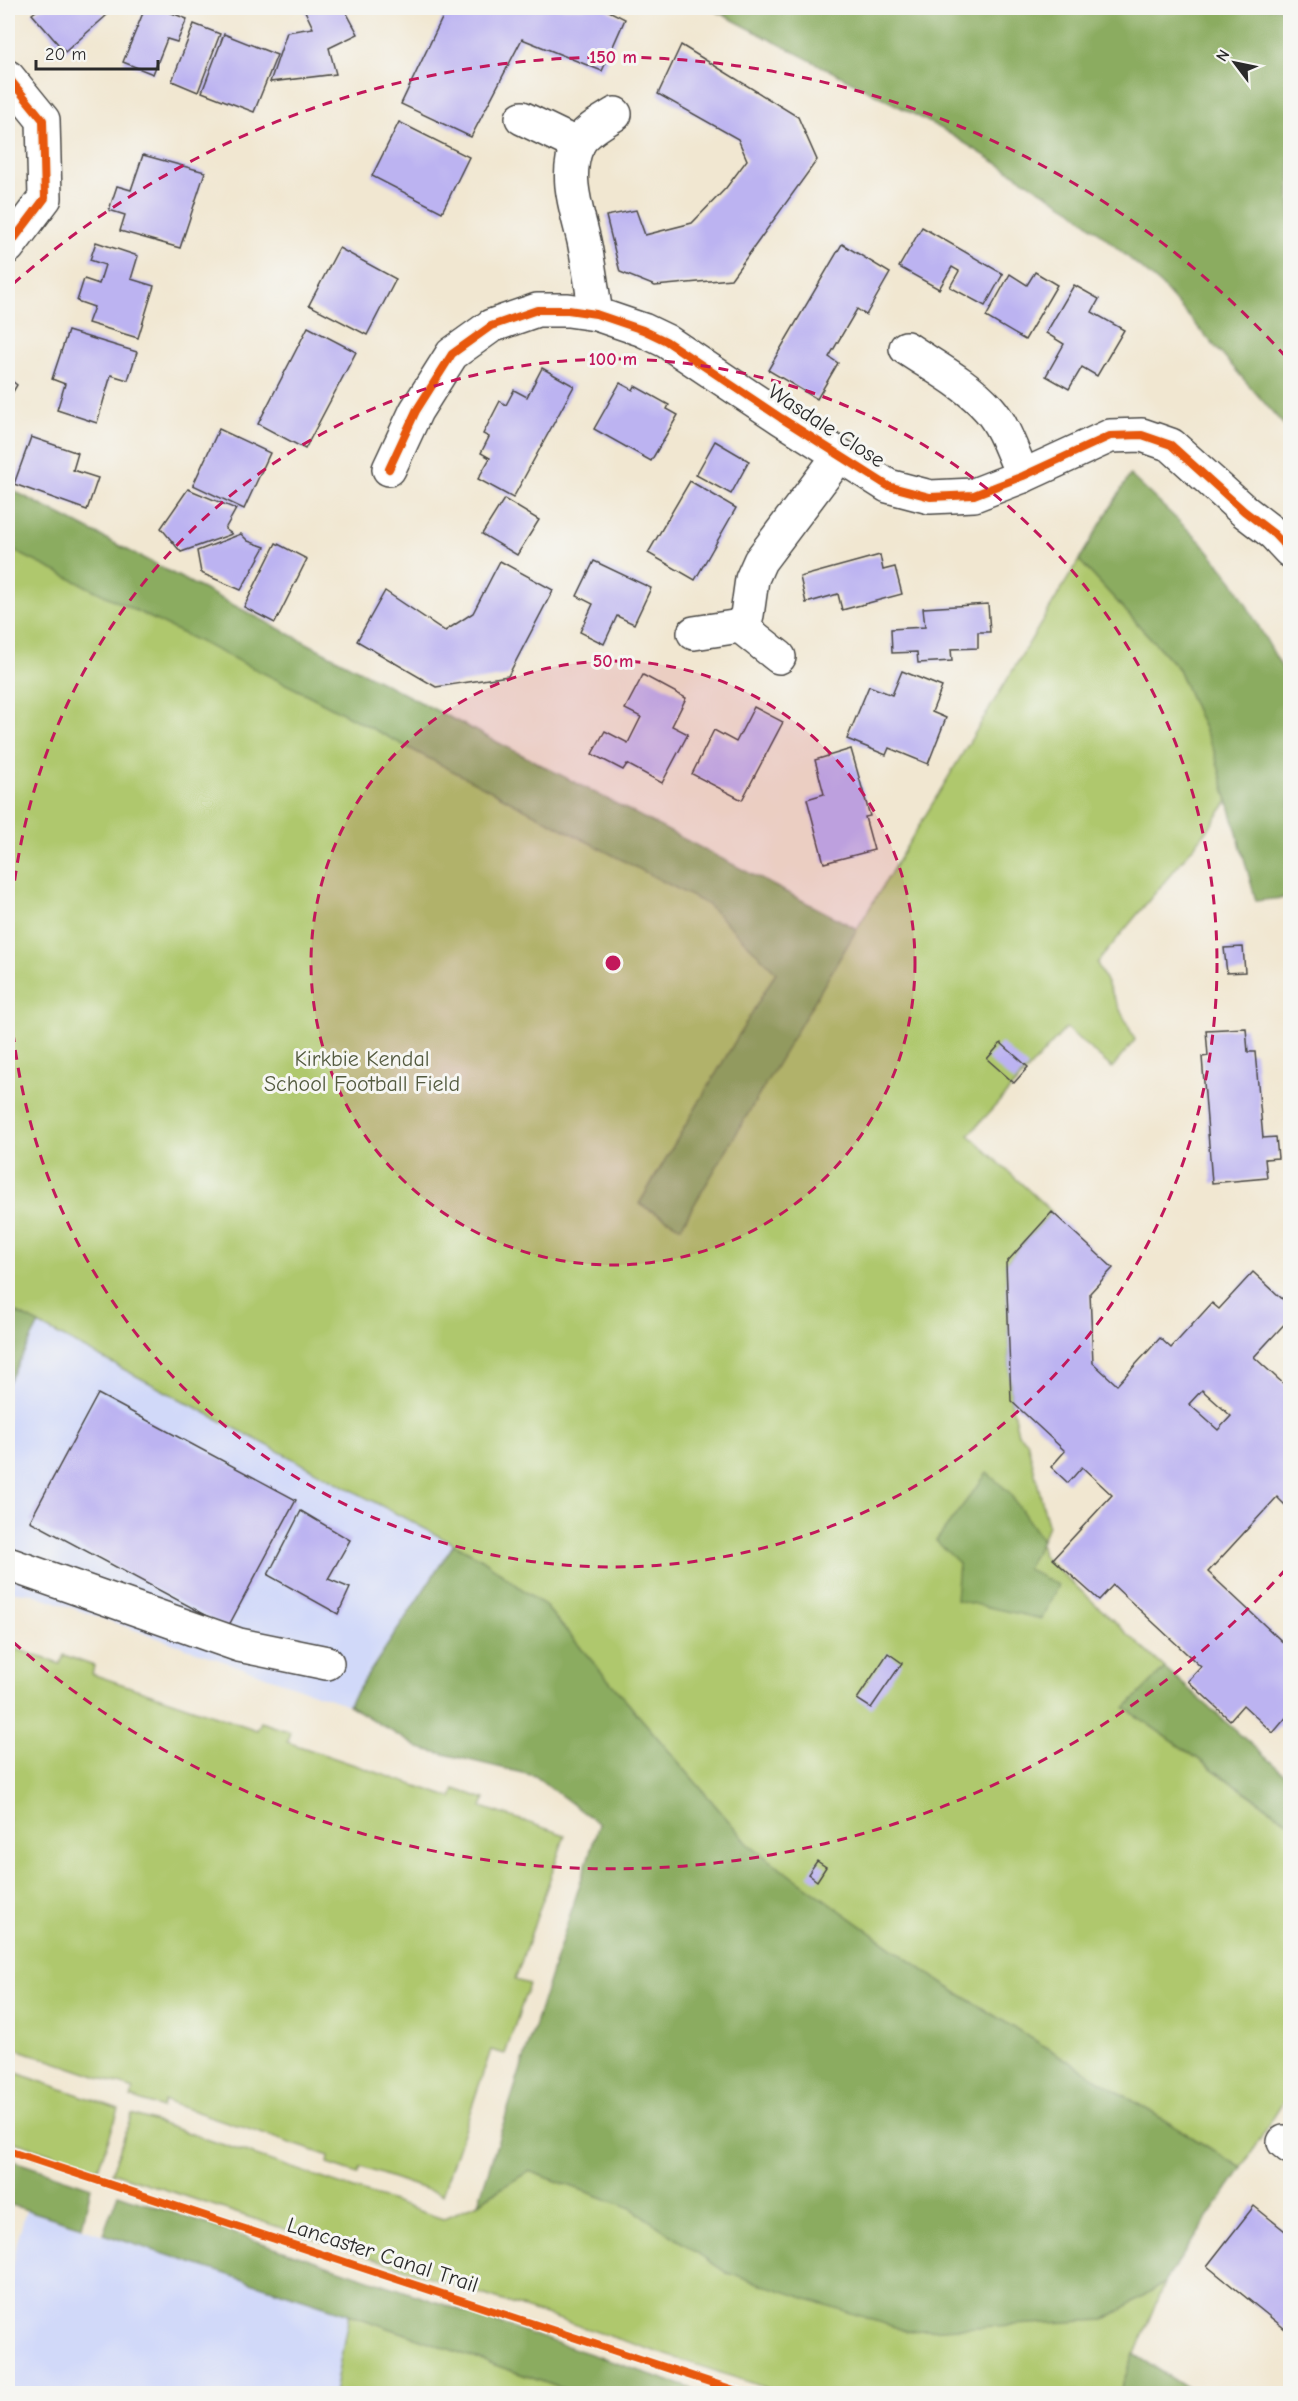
<svg xmlns="http://www.w3.org/2000/svg" width="1298" height="2401" font-family="'Comic Neue',sans-serif">
<style>
.built{fill:#d1d9f9}
.green{fill:#afc86d;stroke:#6d7a4c;stroke-width:1.5}
.forest{fill:#8bac60;stroke:#5b6c46;stroke-width:1.5}
.building{fill:#bcb3f1;fill-rule:evenodd}
.lines{fill:none;stroke-linecap:round;stroke-linejoin:round}
.minor-casing{stroke:#494744;stroke-width:36}
.minor{stroke:#fff;stroke-width:33}
.cycleway-casing{stroke:#f6f6f2;stroke-width:11}
.cycleway{stroke:#e8590c;stroke-width:8}
.ring{fill:none;stroke:#c2185b;stroke-width:3;stroke-dasharray:10 8}
.labels{text-anchor:middle;stroke-width:6;stroke-linejoin:round;paint-order:stroke}
.street-label{font-size:22px;fill:#2b2b2b;stroke:#f6f6f2}
.park-label{font-size:22px;fill:#535a3f;stroke:#f6f6f2}
.centre{fill:#c2185b;stroke:#f6f6f2;stroke-width:3}
.ring-label{font-size:18px;text-anchor:middle;font-weight:bold;fill:#c2185b;stroke:#f6f6f2;stroke-width:6;stroke-linejoin:round;paint-order:stroke}
</style>
<rect width="100%" height="100%" fill="#f6f6f2"/>
<filter id="ink" filterUnits="userSpaceOnUse"><feTurbulence type="fractalNoise" baseFrequency=".0167" numOctaves="2"/><feDisplacementMap in="SourceGraphic" scale="12" xChannelSelector="R" yChannelSelector="G"/><feConvolveMatrix kernelMatrix="1 2 1 2 8 2 1 2 1" color-interpolation-filters="sRGB"/></filter>
<filter id="wash" filterUnits="userSpaceOnUse"><feTurbulence type="fractalNoise" baseFrequency=".008" numOctaves="4" result="noise"/><feDisplacementMap in="SourceGraphic" scale="24" xChannelSelector="R" yChannelSelector="G"/><feGaussianBlur stdDeviation="1.35" result="paint"/><feColorMatrix in="noise" values="0 0 0 0 0 0 0 0 0 0 0 0 0 0 0 0 0 1.4 0 .05"/><feComposite in="paint" operator="in"/></filter>
<g filter="url(#wash)">
<rect width="100%" height="100%" fill="#f1e7d1"/>
<g class="built">
<polygon points="8,1308 454,1544 348,1705 33,1594 8,1591"/>
<polygon points="26,2210 349,2314 575,2393 8,2394 8,2298 17,2242"/>
</g>
<g class="green">
<polygon points="8,488 857,929 1079,560 1177,667 1214,751 1228,801 1209,828 1097,963 1135,1040 1112,1068 1066,1028 969,1135 1052,1212 1006,1263 1011,1401 1018,1434 1027,1441 1048,1525 1042,1540 1039,1537 1043,1556 1165,1668 1126,1709 1288,1822 1290,1820 1290,2091 1242,2168 943,1984 750,1846 546,1607 482,1559 8,1308"/>
<polygon points="8,1646 60,1664 64,1655 94,1666 92,1674 257,1730 261,1722 290,1732 287,1742 452,1798 455,1789 485,1799 482,1807 565,1835 515,1980 529,1984 505,2054 491,2050 442,2195 361,2167 358,2174 328,2164 329,2156 164,2101 162,2108 131,2097 134,2089 8,2046"/>
<polygon points="8,2070 119,2109 98,2169 8,2140"/>
<polygon points="132,2114 443,2219 478,2203 529,2171 631,2208 727,2273 1104,2320 1164,2283 1119,2393 782,2393 112,2172"/>
<polygon points="349,2314 575,2393 334,2394"/>
</g>
<g class="forest">
<polygon points="710,8 1290,8 1290,432 1162,286 1071,209 942,129"/>
<polygon points="1130,475 1204,545 1233,581 1290,682 1290,897 1256,901 1214,751 1177,667 1079,560"/>
<polygon points="8,488 857,929 681,1227 639,1204 776,972 708,905 310,696 8,548"/>
<polygon points="8,1308 39,1324 8,1383"/>
<polygon points="987,1473 1008,1491 1042,1540 1027,1569 1058,1585 1042,1619 956,1600 959,1563 936,1541"/>
<polygon points="454,1544 482,1559 546,1607 750,1846 943,1984 1242,2168 1164,2283 1104,2320 907,2331 727,2273 631,2208 529,2171 478,2203 599,1824 535,1776 419,1748 348,1705"/>
<polygon points="1165,1668 1290,1779 1290,1820 1289,1822 1125,1708"/>
<polygon points="8,2159 91,2187 82,2227 8,2204"/>
<polygon points="118,2194 705,2393 575,2393 349,2314 103,2234"/>
<polygon points="1134,2354 1195,2393 1119,2393"/>
</g>
<g id="blocks">
<g class="building">
<polygon points="40,8 99,8 106,16 65,52 32,14"/>
<polygon points="145,8 159,8 187,19 177,42 167,39 153,74 123,62"/>
<polygon points="312,8 344,8 358,34 329,48 336,74 270,82 287,32 313,28 305,11"/>
<polygon points="447,8 603,8 625,19 602,71 522,39 471,137 401,104"/>
<polygon points="194,24 220,34 198,92 172,81"/>
<polygon points="224,34 277,55 254,112 202,92"/>
<polygon points="681,45 798,117 817,160 731,279 655,286 620,272 606,216 636,210 645,235 692,223 726,188 747,160 738,139 658,94"/>
<polygon points="399,122 469,157 442,212 372,176"/>
<polygon points="143,155 205,172 180,248 120,231 125,215 109,210 117,186 131,190"/>
<polygon points="922,227 1003,274 985,306 950,287 959,271 952,267 939,289 899,267"/>
<polygon points="96,242 138,256 131,279 154,286 138,338 88,323 94,307 77,301 84,279 99,284 105,265 90,260"/>
<polygon points="842,244 890,273 866,315 857,309 829,357 838,363 817,399 768,370"/>
<polygon points="339,248 396,279 367,335 309,305"/>
<polygon points="1035,272 1057,285 1025,340 986,317 1010,274 1027,285"/>
<polygon points="1074,285 1099,299 1092,312 1124,330 1097,376 1082,367 1069,389 1046,376 1064,344 1046,333"/>
<polygon points="308,327 356,352 305,449 258,424"/>
<polygon points="68,331 137,352 128,380 111,375 97,423 57,410 65,384 52,379"/>
<polygon points="542,368 574,386 513,498 478,479 490,458 481,453 489,437 483,434 500,401 506,405 514,390 527,397"/>
<polygon points="8,378 17,385 8,400"/>
<polygon points="620,383 633,390 635,386 669,405 667,409 678,415 651,461 594,429"/>
<polygon points="219,429 270,453 244,509 193,485"/>
<polygon points="31,437 78,453 73,470 98,478 87,510 14,484"/>
<polygon points="715,441 749,461 731,494 696,475"/>
<polygon points="690,481 736,508 695,580 648,553"/>
<polygon points="188,489 236,509 225,529 232,534 181,552 161,528"/>
<polygon points="504,499 539,520 517,555 482,534"/>
<polygon points="241,534 248,541 265,547 241,590 201,573 197,551"/>
<polygon points="276,543 307,559 275,623 244,607"/>
<polygon points="880,555 883,570 895,567 902,594 842,610 838,594 806,603 800,577"/>
<polygon points="500,561 553,590 508,676 436,687 357,641 385,591 445,631 473,613"/>
<polygon points="594,561 651,588 634,624 617,616 604,644 580,632 593,604 577,596"/>
<polygon points="988,604 990,632 978,632 978,648 951,649 952,661 918,663 917,652 892,653 891,629 925,627 923,608"/>
<polygon points="902,671 942,687 932,712 946,718 928,764 889,748 886,755 847,739 869,686 892,695"/>
<polygon points="643,675 686,698 672,726 688,734 662,783 627,764 623,770 592,754 605,731 628,743 641,717 625,709"/>
<polygon points="754,707 783,722 742,800 692,774 714,730 736,742"/>
<polygon points="851,749 870,816 865,817 874,850 824,863 807,799 824,794 815,760"/>
<polygon points="1243,947 1245,972 1227,973 1224,948"/>
<polygon points="1246,1028 1248,1052 1255,1052 1263,1138 1276,1137 1278,1158 1265,1159 1267,1178 1212,1183 1202,1057 1208,1056 1206,1030"/>
<polygon points="1001,1043 1028,1067 1014,1083 987,1059"/>
<path d="M1052,1212l61,56 -23,25 3,70 24,22 43,-47 11,10 41,-45 7,6 34,-37 37,34v12l-36,39 33,30 3,-4v127l-13,-13 -69,75 82,77v64l-17,20 -30,-28 -13,15 -42,-39 13,-14 -88,-82 -14,15 -46,-41 59,-64 -30,-28 -14,16 -17,-16 14,-16 -54,-50 -5,-138zM1202,1390l29,26 -13,14 -29,-26z"/>
<polygon points="98,1394 296,1500 228,1627 30,1521"/>
<polygon points="301,1511 350,1540 328,1579 350,1588 338,1614 268,1575"/>
<polygon points="888,1653 902,1663 871,1708 857,1699"/>
<polygon points="817,1861 826,1867 817,1881 808,1874"/>
<polygon points="1254,2206 1290,2235 1290,2333 1207,2266"/>
</g>
</g>
</g>
<g filter="url(#ink)">
<use href="#blocks" fill-opacity="0" stroke="#494744" stroke-width="1.5"/>
<g class="lines">
<defs>
<g id="minor">
<polyline points="8,77 43,120 45,198 8,247"/>
<polyline points="522,118 578,145"/>
<path d="M596,314c-4,-25 -7,-49 -12,-73 -7,-31 -20,-63 -7,-95 7,-15 26,-24 38,-32"/>
<path d="M906,348c28,19 61,36 83,61 16,18 24,46 34,67"/>
<polyline points="389,469 416,411 452,354 491,326 537,310 568,310 596,314 643,330 666,341 781,418 888,486 930,497 974,495 1023,476 1110,436 1142,435 1171,445 1244,511 1274,534 1290,551"/>
<polyline points="740,626 747,615 752,579 760,561 839,456"/>
<polyline points="694,633 740,626 779,657"/>
<polyline points="8,1564 239,1645 327,1663"/>
<polyline points="1284,2142 1290,2147"/>
</g>
</defs>
<use href="#minor" class="minor-casing"/>
<use href="#minor" class="minor"/>
<defs>
<g id="cycleway">
<polyline points="8,77 43,120 45,198 8,247"/>
<polyline points="389,469 416,411 452,354 491,326 537,310 568,310 596,314 643,330 666,341 781,418 888,486 930,497 974,495 1023,476 1110,436 1142,435 1171,445 1244,511 1274,534 1290,551"/>
<polyline points="8,2151 746,2394"/>
</g>
</defs>
<use href="#cycleway" class="cycleway-casing"/>
<use href="#cycleway" class="cycleway"/>
</g>
</g>
<circle cx="613" cy="963" r="302" fill="#c2185b" fill-opacity=".12"/>
<g class="ring">
<circle cx="613" cy="963" r="302"/>
<circle cx="613" cy="963" r="604"/>
<path d="M1286 1569A906 906 0 0 1 13 1642M13 284A906 906 0 0 1 1286 357"/>
</g>
<g class="labels">
<g class="street-label">
<text transform="translate(827 425) rotate(33)" y="8">Wasdale Close</text>
<text transform="translate(383 2254) rotate(18)" y="8">Lancaster Canal Trail</text>
</g>
<g class="park-label">
<text x="362" y="1066">Kirkbie Kendal<tspan x="362" dy="25">School Football Field</tspan></text>
</g>
</g>
<circle cx="613" cy="963" r="9" class="centre"/>
<g class="ring-label">
<text x="613" y="63">150 m</text>
<text x="613" y="365">100 m</text>
<text x="613" y="667">50 m</text>
</g>
<rect width="1298" height="2401" fill="none" stroke="#f6f6f2" stroke-width="30"/>
<g transform="translate(1235 63) rotate(302)" stroke="#f6f6f2" stroke-width="4.5" paint-order="stroke">
<path d="M0-4.5L10 22L0 15L-10 22Z" fill="#2b2b2b"/>
<text y="-9" font-size="16" font-weight="bold" text-anchor="middle" fill="#2b2b2b">N</text>
</g>
<path d="M36 60v9h122v-9" fill="none" stroke="#2b2b2b" stroke-width="3"/>
<text x="45" y="60" font-size="18" fill="#2b2b2b" stroke="#f6f6f2" stroke-width="4.5" paint-order="stroke">20 m</text>
</svg>
